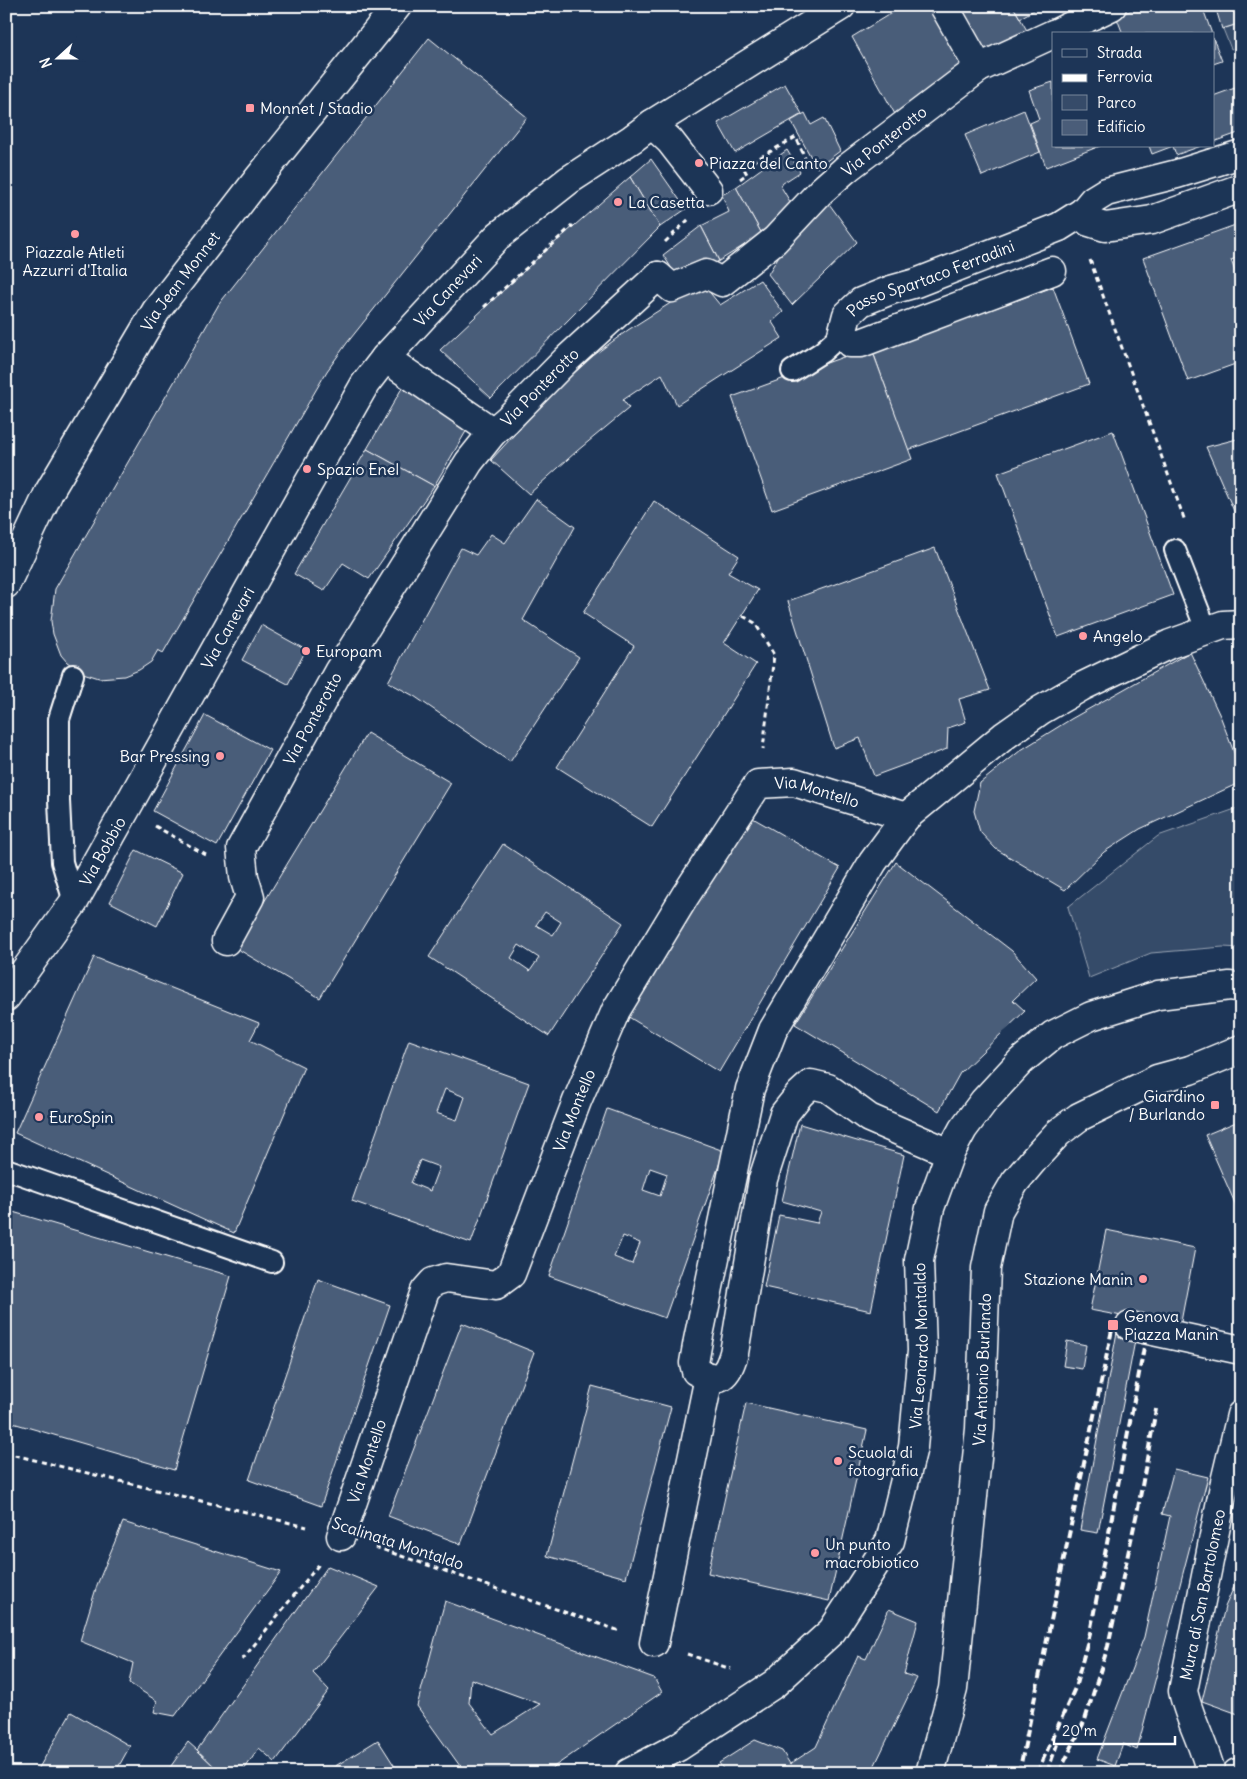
<svg xmlns="http://www.w3.org/2000/svg" width="1247" height="1779" font-family="Delius,sans-serif">
<style>
.green{fill:#364b69;stroke:#9aa5b4}
.building{fill:#4a5d79;stroke:#fff;fill-rule:evenodd}
.lines{fill:none;stroke-linecap:round;stroke-linejoin:round}
.service-casing{stroke:#fff;stroke-width:24}
.pedestrian-casing{stroke:#fff;stroke-width:31}
.minor-casing{stroke:#fff;stroke-width:31}
.secondary-casing{stroke:#fff;stroke-width:31}
.primary-casing{stroke:#fff;stroke-width:31}
.path{stroke:#fff;stroke-width:3;stroke-dasharray:5 4;stroke-linecap:butt}
.service{stroke:#1d3557;stroke-width:20}
.pedestrian{stroke:#1d3557;stroke-width:28}
.minor{stroke:#1d3557;stroke-width:28}
.secondary{stroke:#1d3557;stroke-width:28}
.primary{stroke:#1d3557;stroke-width:28}
.rail{stroke:#fff;stroke-width:4;stroke-dasharray:8 4;stroke-linecap:butt}
.poi-dot{fill:#ff9aa2;stroke:#1d3557;stroke-width:2}
.labels{text-anchor:middle;stroke-width:5;stroke-linejoin:round;paint-order:stroke}
.poi-label{font-size:16px;fill:#fff;stroke:#1d3557;text-anchor:start}
.street-label{font-size:16px;fill:#fff;stroke:#1d3557}
</style>
<rect width="100%" height="100%" fill="#1d3557"/>
<filter id="ink" filterUnits="userSpaceOnUse"><feTurbulence type="fractalNoise" baseFrequency=".02" numOctaves="2"/><feDisplacementMap in="SourceGraphic" scale="10" xChannelSelector="R" yChannelSelector="G"/><feConvolveMatrix kernelMatrix="1 2 1 2 8 2 1 2 1" color-interpolation-filters="sRGB"/></filter>
<g filter="url(#ink)">
<g class="green">
<polygon points="1241,23 1241,45 1231,49 1223,29"/>
<polygon points="1241,807 1241,948 1223,947 1151,953 1089,978 1068,907 1158,836"/>
</g>
<g class="building">
<polygon points="903,6 931,6 968,70 896,116 852,37"/>
<polygon points="952,6 1013,6 1029,34 990,55 974,48"/>
<polygon points="1013,6 1041,6 1020,18"/>
<polygon points="1143,6 1202,6 1212,34 1123,34 1116,16"/>
<polygon points="1215,6 1241,6 1241,23 1222,29"/>
<polygon points="429,38 527,117 347,343 327,371 163,653 158,650 151,662 139,670 124,676 99,678 83,673 67,662 61,655 53,634 51,621 55,589 219,304"/>
<polygon points="1213,38 1222,61 1213,64"/>
<polygon points="1053,82 1053,146 1100,146 1046,167 1030,123 1039,119 1029,90"/>
<polygon points="785,84 802,114 735,153 718,123"/>
<polygon points="1235,88 1241,104 1241,132 1213,142 1213,96"/>
<polygon points="1024,110 1040,152 982,176 965,135"/>
<polygon points="805,113 811,125 824,118 840,151 817,168 791,121"/>
<polygon points="1149,146 1173,146 1152,154"/>
<polygon points="1173,146 1201,146 1176,155"/>
<polygon points="787,150 800,172 780,185 795,210 762,234 736,187"/>
<polygon points="651,159 686,209 660,227 630,177"/>
<polygon points="630,177 660,227 491,398 440,350 543,253"/>
<polygon points="736,187 762,234 719,261 701,226 729,212 722,195"/>
<polygon points="827,201 857,242 792,305 768,274 789,239"/>
<polygon points="1241,223 1241,256 1231,260 1241,288 1241,362 1188,381 1143,258"/>
<polygon points="701,226 719,261 680,281 663,255"/>
<polygon points="760,280 783,312 772,322 782,338 677,405 662,374 623,400 629,408 577,451 529,494 491,460 548,398 590,358 628,330 702,283 720,305"/>
<polygon points="1053,287 1089,384 908,450 873,352"/>
<polygon points="871,347 912,459 772,510 732,397"/>
<polygon points="402,388 468,428 434,486 367,449"/>
<polygon points="1113,431 1173,595 1058,637 998,473"/>
<polygon points="1241,438 1241,527 1206,447"/>
<polygon points="367,449 434,486 369,579 343,563 324,591 294,574"/>
<polygon points="536,499 575,527 523,620 579,657 510,762 414,696 388,682 461,548 476,555 491,534 505,543"/>
<polygon points="654,501 739,556 728,573 758,590 724,643 756,664 652,827 557,767 634,646 583,613"/>
<polygon points="935,548 990,690 959,699 966,722 948,728 947,749 874,776 860,738 834,748 788,601"/>
<polygon points="261,625 306,650 288,684 242,660"/>
<polygon points="1190,652 1221,718 1241,771 1241,782 1140,829 1104,852 1065,890 996,849 980,832 974,811 980,783 1021,750 1071,719"/>
<polygon points="205,715 270,750 217,846 153,811"/>
<polygon points="367,733 451,783 320,998 236,948"/>
<polygon points="751,817 840,868 719,1072 627,1016"/>
<path d="M503,844l120,79 -74,113 -120,-79zM545,912l16,10 -8,13 -17,-10zM519,945l20,13 -9,13 -19,-13z"/>
<polygon points="136,850 183,873 157,926 110,902"/>
<polygon points="896,862 1012,951 1036,978 1013,1000 1025,1011 960,1073 939,1111 795,1024"/>
<polygon points="94,957 259,1023 250,1040 304,1067 234,1233 15,1133"/>
<path d="M409,1040l120,43 -58,160 -119,-42zM445,1089l20,8 -8,23 -21,-7zM420,1160l19,7 -9,24 -19,-8z"/>
<path d="M607,1109l117,42 -59,167 -116,-42zM650,1168l17,6 -7,22 -17,-6zM623,1236l17,7 -8,21 -18,-7z"/>
<polygon points="1241,1120 1241,1211 1238,1210 1205,1135"/>
<polygon points="800,1124 904,1155 871,1311 764,1287 779,1215 817,1223 821,1212 782,1201"/>
<polygon points="6,1210 231,1276 174,1470 6,1421"/>
<polygon points="1106,1230 1195,1248 1180,1327 1090,1310"/>
<polygon points="318,1279 390,1305 321,1506 249,1480"/>
<polygon points="1120,1316 1139,1320 1098,1533 1080,1530"/>
<polygon points="462,1323 534,1352 461,1544 388,1516"/>
<polygon points="1067,1341 1086,1345 1082,1369 1063,1366"/>
<polygon points="592,1386 671,1407 626,1578 547,1556"/>
<polygon points="746,1403 867,1430 829,1601 708,1573"/>
<polygon points="1174,1469 1208,1477 1137,1750 1123,1744 1115,1766 1097,1759 1144,1637 1170,1516 1162,1514"/>
<polygon points="123,1522 281,1572 175,1716 154,1712 157,1701 129,1683 133,1663 80,1641 97,1585"/>
<polygon points="328,1566 379,1587 313,1673 329,1690 275,1762 259,1748 242,1773 221,1773 197,1750"/>
<polygon points="1241,1571 1241,1715 1202,1701 1225,1607"/>
<path d="M445,1601l209,77 8,14 -117,81h-80l-48,-67zM471,1679l69,25 -47,30 -24,-31z"/>
<polygon points="889,1609 918,1621 904,1674 917,1678 871,1773 726,1773 719,1763 755,1740 782,1751 790,1764 816,1747 858,1656 866,1659"/>
<polygon points="71,1712 130,1746 115,1773 36,1773"/>
<polygon points="378,1740 399,1773 324,1773"/>
<polygon points="188,1742 197,1750 221,1773 166,1773"/>
</g>
<g class="lines">
<defs>
<g id="service">
<polyline points="792,371 822,352 842,334"/>
<polyline points="1175,550 1207,632"/>
<polyline points="73,675 59,719 59,801 62,862 74,902"/>
<polyline points="6,1169 272,1262"/>
</g>
<g id="pedestrian">
<polyline points="658,276 672,288 706,274 722,282 775,240 821,191 846,169"/>
<polyline points="1130,1326 1241,1350"/>
</g>
<g id="minor">
<polyline points="944,6 979,68"/>
<polyline points="1054,34 1112,6"/>
<polyline points="652,124 670,141 708,190"/>
<polyline points="846,169 979,68 1053,34"/>
<polyline points="1083,212 1089,222 1105,227 1152,220 1241,188"/>
<path id="s1" d="M1052,271l-191,72h-11l-8,-9 5,-19 14,-13 30,-12 25,-7 143,-56 24,-15 10,-12 13,-8 71,-18 64,-20"/>
<polyline points="385,358 493,432"/>
<path id="s2" d="M226,941l24,-44 -6,-20 -3,-29 97,-176 131,-210 24,-30 14,-12 59,-60 92,-84"/>
<path d="M950,1153l-81,-35 -41,-30 -17,-4 -11,10 -16,20 -21,65 -29,174c-7,23 -14,32 -38,18l-2,-8 4,-23 52,-251 23,-59 100,-168 33,-45 98,-81 37,-26 40,-23 89,-43 53,-19 18,-1"/>
<path id="s3" d="M341,1536l84,-245 8,-9 13,-4 50,7 15,-11 66,-173 39,-91 69,-114 73,-112 36,-2 112,35"/>
<polyline points="654,1643 709,1377"/>
<path id="s4" d="M930,1773l23,-84 27,-260 6,-161 12,-57 17,-29 21,-25 22,-24 21,-16 78,-38 33,-9 51,-21"/>
<path id="s5" d="M1211,1773c-7,-29 -22,-54 -28,-82l41,-205 17,-71"/>
<polyline points="1237,1773 1241,1772"/>
</g>
<g id="secondary">
<path id="s6" d="M629,1773l49,-26 96,-63 58,-53 58,-90 23,-94 9,-96 -3,-91 11,-52 20,-55 13,-24 21,-28 37,-40 32,-26 38,-19 67,-21 72,-9 11,2"/>
</g>
<g id="primary">
<path id="s7" d="M6,584l43,-92 107,-181 102,-132 139,-173"/>
<path id="s8" d="M6,997l68,-95 233,-416 58,-102 20,-26 113,-122 71,-56 63,-41 20,-15 189,-118"/>
</g>
</defs>
<use href="#service" class="service-casing"/>
<use href="#pedestrian" class="pedestrian-casing"/>
<use href="#minor" class="minor-casing"/>
<use href="#secondary" class="secondary-casing"/>
<use href="#primary" class="primary-casing"/>
<g class="path">
<polyline points="740,179 747,174 743,167 796,137 805,158"/>
<polyline points="665,242 689,219"/>
<polyline points="1090,260 1185,521"/>
<polyline points="484,307 573,225"/>
<polyline points="743,616 755,623 774,655 763,749"/>
<polyline points="155,826 206,855"/>
<polyline points="6,1453 307,1527"/>
<polyline points="375,1547 620,1631"/>
<polyline points="687,1654 731,1669"/>
<polyline points="242,1660 320,1563"/>
<polyline points="1088,1772 1090,1773"/>
</g>
<use href="#service" class="service"/>
<use href="#pedestrian" class="pedestrian"/>
<use href="#minor" class="minor"/>
<use href="#secondary" class="secondary"/>
<use href="#primary" class="primary"/>
<g class="rail">
<polyline points="1019,1773 1113,1325"/>
<polyline points="1037,1773 1075,1688 1090,1633 1145,1342"/>
<polyline points="1047,1773 1057,1744"/>
<polyline points="1059,1773 1085,1720 1108,1646 1138,1508 1156,1409"/>
</g>
</g>
</g>
<g class="poi-dot">
<rect x="245" y="103" width="10" height="10" rx="2.5"/>
<circle cx="699" cy="163" r="5"/>
<circle cx="618" cy="202" r="5"/>
<circle cx="75" cy="234" r="5"/>
<circle cx="307" cy="469" r="5"/>
<circle cx="1083" cy="636" r="5"/>
<circle cx="306" cy="651" r="5"/>
<circle cx="220" cy="756" r="5"/>
<rect x="1210" y="1100" width="10" height="10" rx="2.5"/>
<circle cx="39" cy="1117" r="5"/>
<circle cx="1143" cy="1279" r="5"/>
<rect x="1107" y="1319" width="12" height="12" rx="2.5"/>
<circle cx="838" cy="1461" r="5"/>
<circle cx="815" cy="1553" r="5"/>
</g>
<g class="labels">
<g class="poi-label">
<text x="260" y="114">Monnet / Stadio</text>
<text x="709" y="169">Piazza del Canto</text>
<text x="628" y="208">La Casetta</text>
<text x="75" y="258" text-anchor="middle">Piazzale Atleti<tspan x="75" dy="18">Azzurri d'Italia</tspan></text>
<text x="317" y="475">Spazio Enel</text>
<text x="1093" y="642">Angelo</text>
<text x="316" y="657">Europam</text>
<text x="210" y="762" text-anchor="end">Bar Pressing</text>
<text x="1205" y="1102" text-anchor="end">Giardino<tspan x="1205" dy="18">/ Burlando</tspan></text>
<text x="49" y="1123">EuroSpin</text>
<text x="1133" y="1285" text-anchor="end">Stazione Manin</text>
<text x="1124" y="1322">Genova<tspan x="1124" dy="18">Piazza Manin</tspan></text>
<text x="848" y="1458">Scuola di<tspan x="848" dy="18">fotografia</tspan></text>
<text x="825" y="1550">Un punto<tspan x="825" dy="18">macrobiotico</tspan></text>
</g>
<g class="street-label">
<text transform="translate(884 141) rotate(-38)" y="6">Via Ponterotto</text>
<text dy="6" stroke="none"><textPath href="#s1" startOffset="339">Passo Spartaco Ferradini</textPath></text>
<text dy="6" stroke="none"><textPath href="#s7" startOffset="350">Via Jean Monnet</textPath></text>
<text dy="6" stroke="none"><textPath href="#s8" startOffset="836">Via Canevari</textPath></text>
<text dy="6" stroke="none"><textPath href="#s2" startOffset="652">Via Ponterotto</textPath></text>
<text dy="6" stroke="none"><textPath href="#s8" startOffset="431">Via Canevari</textPath></text>
<text dy="6" stroke="none"><textPath href="#s2" startOffset="248">Via Ponterotto</textPath></text>
<text dy="6" stroke="none"><textPath href="#s3" startOffset="965">Via Montello</textPath></text>
<text dy="6" stroke="none"><textPath href="#s8" startOffset="175">Via Bobbio</textPath></text>
<text dy="6" stroke="none"><textPath href="#s3" startOffset="529">Via Montello</textPath></text>
<text dy="6" stroke="none"><textPath href="#s6" startOffset="554">Via Leonardo Montaldo</textPath></text>
<text dy="6" stroke="none"><textPath href="#s4" startOffset="408">Via Antonio Burlando</textPath></text>
<text dy="6" stroke="none"><textPath href="#s3" startOffset="79">Via Montello</textPath></text>
<text transform="translate(398 1543) rotate(18)" y="6">Scalinata Montaldo</text>
<text dy="6" stroke="none"><textPath href="#s5" startOffset="185">Mura di San Bartolomeo</textPath></text>
</g>
</g>
<rect width="1247" height="1779" fill="none" stroke="#1d3557" stroke-width="25"/>
<rect x="12" y="12" width="1222" height="1754" fill="none" stroke="#fff" stroke-width="2" filter="url(#ink)"/>
<rect x="1052" y="32" width="162" height="115" fill="#1d3557" stroke="#77869a"/>
<rect x="1062" y="49" width="25" height="8" fill="#1d3557" stroke="#77869a"/>
<text x="1097" y="58" font-size="15" fill="#ffffff">Strada</text>
<rect x="1062" y="74" width="25" height="8" fill="#ffffff" stroke="#77869a"/>
<text x="1097" y="82" font-size="15" fill="#ffffff">Ferrovia</text>
<rect x="1062" y="95" width="25" height="15" fill="#364b69" stroke="#77869a"/>
<text x="1097" y="108" font-size="15" fill="#ffffff">Parco</text>
<rect x="1062" y="120" width="25" height="15" fill="#4a5d79" stroke="#77869a"/>
<text x="1097" y="132" font-size="15" fill="#ffffff">Edificio</text>
<g transform="translate(58 58) rotate(249)" stroke="#1d3557" stroke-width="4" paint-order="stroke">
<path d="M0-4L9 19L0 12L-9 19Z" fill="#ffffff"/>
<text y="-8" font-size="14" font-weight="bold" text-anchor="middle" fill="#ffffff">N</text>
</g>
<path d="M1054 1736v8h121v-8" fill="none" stroke="#ffffff" stroke-width="2.5"/>
<text x="1062" y="1736" font-size="15" fill="#ffffff" stroke="#1d3557" stroke-width="4" paint-order="stroke">20 m</text>
</svg>
